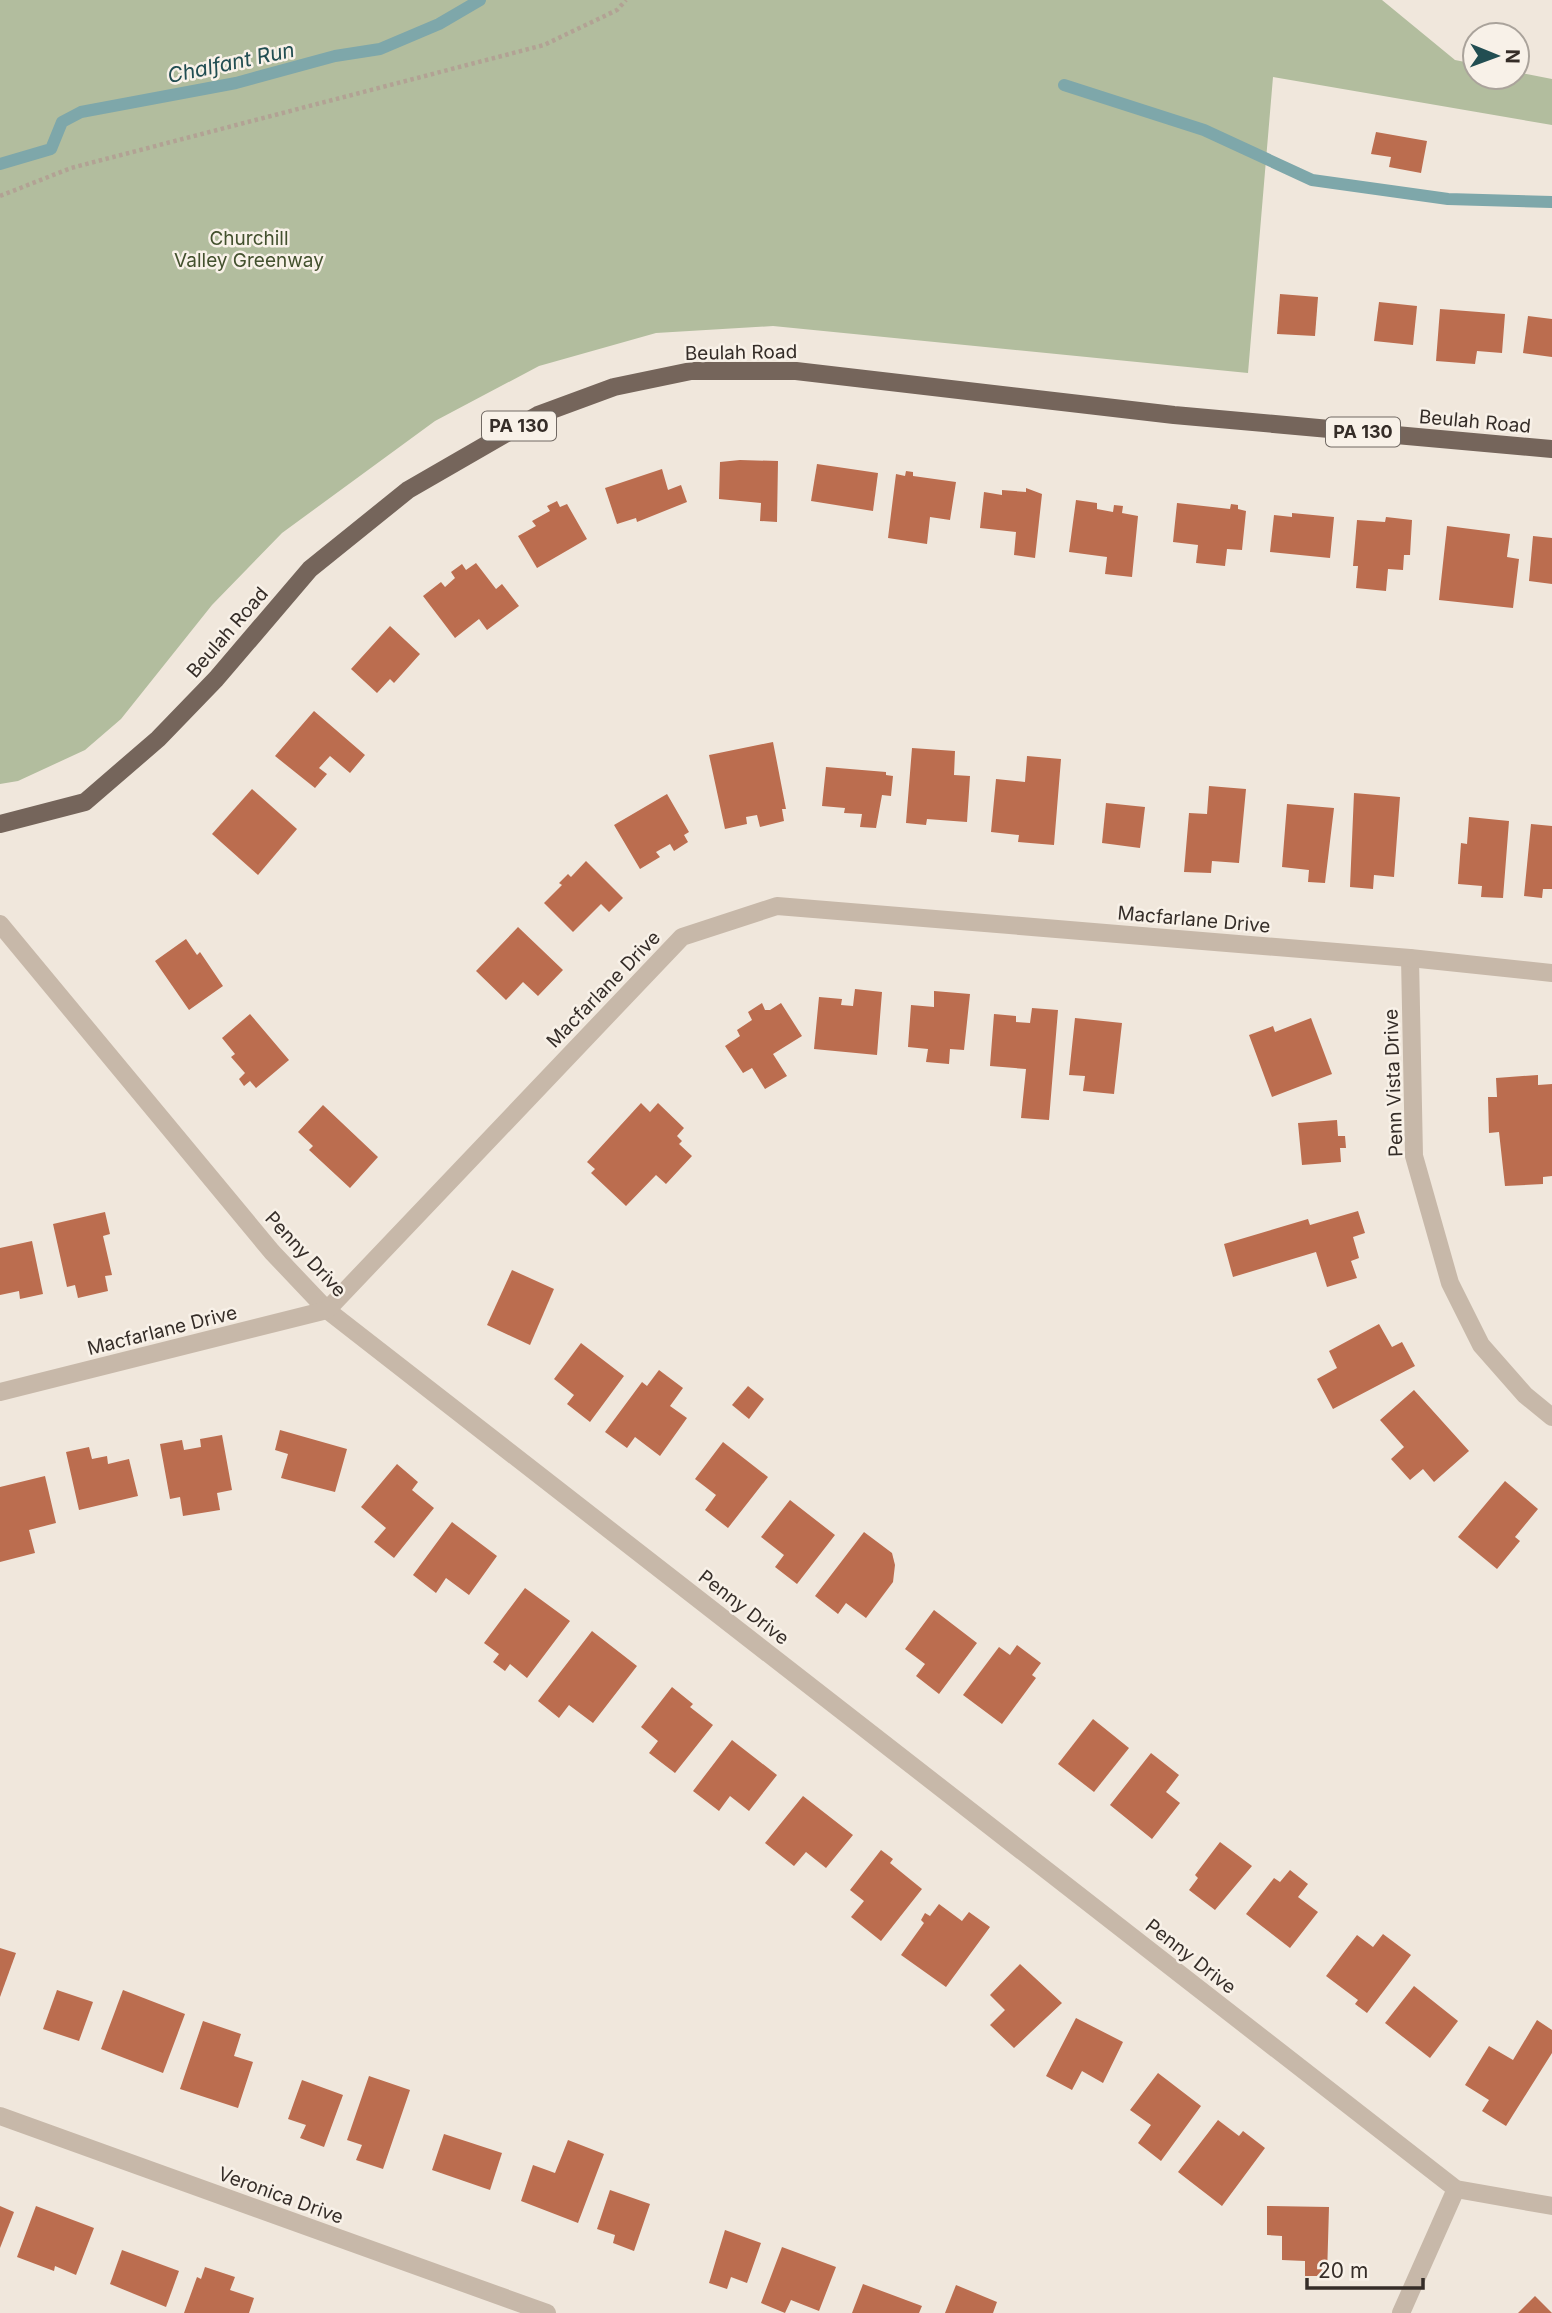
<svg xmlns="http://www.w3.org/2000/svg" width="1552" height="2313" font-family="Inter,sans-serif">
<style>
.green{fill:#b2bd9e}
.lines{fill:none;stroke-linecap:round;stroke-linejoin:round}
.stream{stroke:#7ea7aa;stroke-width:12}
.building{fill:#bb6d4f}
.path{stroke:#b2a294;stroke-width:4.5;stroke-dasharray:3.5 3.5;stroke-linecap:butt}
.minor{stroke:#c7b8a9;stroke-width:18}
.major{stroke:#75655b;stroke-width:18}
.labels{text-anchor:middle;stroke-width:5;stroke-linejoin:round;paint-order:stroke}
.shield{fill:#f8f1e8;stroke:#706862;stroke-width:2}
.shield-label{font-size:18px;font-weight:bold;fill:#352d28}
.park-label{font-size:19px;fill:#43512e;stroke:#f8f1e8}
.street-label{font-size:19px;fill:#352d28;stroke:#f8f1e8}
.water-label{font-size:21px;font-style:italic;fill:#224e52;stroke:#f8f1e8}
</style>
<rect width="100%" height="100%" fill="#f0e7dc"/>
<polygon class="green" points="0,0 1382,0 1455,60 1475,64 1475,77 1517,77 1517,72 1552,79 1552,125 1273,77 1248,373 773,326 656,333 539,366 435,421 282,533 212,605 121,719 85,750 18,781 0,784"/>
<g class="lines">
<g class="stream">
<polyline points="1064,85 1204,130 1312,180 1448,199 1552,202"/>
<polyline points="0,164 51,149 62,122 81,112 236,83 335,56 380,49 439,24 480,0"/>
</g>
</g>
<g class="building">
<polygon points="1376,132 1427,141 1421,173 1389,167 1391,157 1371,154"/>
<polygon points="1280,294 1318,297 1315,336 1277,334"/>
<polygon points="1379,302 1417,306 1413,345 1374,341"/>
<polygon points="1440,309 1505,314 1502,353 1477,351 1475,364 1436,361"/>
<polygon points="1528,316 1552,319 1552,357 1523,353"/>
<polygon points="740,460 778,461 777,522 760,521 761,503 719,499 720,462"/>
<polygon points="817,464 878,473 873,511 811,501"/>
<polygon points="662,469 668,490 681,485 687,502 637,522 636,518 617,524 605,488"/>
<polygon points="906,471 913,472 913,476 956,482 950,520 930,517 927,544 888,538 896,474 905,476"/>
<polygon points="1026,488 1042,494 1035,558 1014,555 1016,532 980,528 984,492 1002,495 1002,490 1026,492"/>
<polygon points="1076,500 1097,503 1097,509 1113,512 1114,505 1123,506 1122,513 1138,516 1132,577 1105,574 1107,557 1069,552"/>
<polygon points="557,501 560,507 567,504 587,539 537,568 518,536 536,526 532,521 550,511 547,506"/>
<polygon points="1177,503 1230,509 1231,504 1238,505 1238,509 1246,511 1242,550 1227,549 1225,566 1196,563 1198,545 1173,542"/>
<polygon points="1292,513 1334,517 1330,558 1270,552 1274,515 1292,517"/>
<polygon points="1386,517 1412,520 1410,555 1404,555 1403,570 1388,569 1386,591 1356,588 1358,566 1353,566 1357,520 1385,522"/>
<polygon points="1447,526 1510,534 1507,557 1519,559 1513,608 1439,600"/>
<polygon points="1533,536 1552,538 1552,584 1529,581"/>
<polygon points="476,563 496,589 502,584 519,606 487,630 479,619 455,638 423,596 441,582 445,587 455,578 451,572 462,564 466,570"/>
<polygon points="390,626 420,654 394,683 390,679 377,693 351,669"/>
<polygon points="314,711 365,755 350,773 330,756 319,768 327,774 315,788 275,756"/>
<polygon points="773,742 786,809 782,809 784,821 760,827 757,815 746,817 747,824 725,829 709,755"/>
<polygon points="912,748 955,751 954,775 970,776 967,822 927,819 926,825 906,823"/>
<polygon points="1027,756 1061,759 1054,845 1018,842 1019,835 991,832 996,779 1025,782"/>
<polygon points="826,767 886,772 886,775 893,776 891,796 882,795 876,828 860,827 862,814 844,813 845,808 822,806"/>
<polygon points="1209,786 1246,789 1239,863 1212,861 1211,873 1184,872 1189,813 1207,814"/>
<polygon points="252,789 297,829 258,875 212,834"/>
<polygon points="1354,793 1400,797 1394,877 1374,875 1373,889 1350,887"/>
<polygon points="667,794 689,832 684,835 688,842 674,851 670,844 656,852 660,857 640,869 614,825"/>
<polygon points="1106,803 1145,807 1140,848 1102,843"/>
<polygon points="1287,804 1334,808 1325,883 1308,882 1309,870 1282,867"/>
<polygon points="1469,817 1509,821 1503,898 1481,897 1482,886 1458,884 1461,843 1467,844"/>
<polygon points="1531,824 1552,826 1552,889 1543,889 1542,898 1524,896"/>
<polygon points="586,861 623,898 609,912 601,904 573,932 544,903 562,885 559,883 568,874 571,877"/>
<polygon points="518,927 563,970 538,996 523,982 506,1000 476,971"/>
<polygon points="186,939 197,955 200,952 223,986 189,1010 155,961"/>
<polygon points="855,989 882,992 877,1055 814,1049 819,997 842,999 841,1005 853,1006"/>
<polygon points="934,991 970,994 964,1050 950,1049 949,1064 926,1062 928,1049 908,1047 911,1005 934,1007"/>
<polygon points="762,1003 765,1010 770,1010 781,1003 802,1036 773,1054 787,1076 765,1089 752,1068 743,1073 725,1046 740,1036 737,1030 752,1020 748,1012"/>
<polygon points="1032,1008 1058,1010 1049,1120 1021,1118 1026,1069 990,1066 994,1014 1016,1016 1016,1022 1030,1023"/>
<polygon points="250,1014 289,1060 256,1088 250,1081 244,1086 239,1079 245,1073 231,1057 235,1054 222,1038"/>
<polygon points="1075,1018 1122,1023 1114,1094 1083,1091 1085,1076 1069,1075"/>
<polygon points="1311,1018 1332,1074 1272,1097 1249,1035 1273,1026 1275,1032"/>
<polygon points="1538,1075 1538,1085 1552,1084 1552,1176 1543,1177 1543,1184 1505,1186 1499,1132 1489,1133 1488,1097 1497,1097 1496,1078"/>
<polygon points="641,1103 650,1112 658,1103 684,1128 677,1136 682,1141 679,1144 692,1156 666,1184 656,1175 626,1206 591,1173 595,1169 587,1162"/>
<polygon points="323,1105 378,1157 350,1188 309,1150 313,1146 298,1132"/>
<polygon points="1337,1120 1338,1136 1345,1136 1346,1148 1340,1148 1341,1162 1302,1165 1298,1123"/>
<polygon points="1358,1211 1365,1233 1353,1237 1359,1258 1351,1261 1357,1278 1327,1287 1316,1252 1233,1277 1224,1244 1308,1219 1310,1225"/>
<polygon points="105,1212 110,1234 103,1236 112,1275 105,1276 108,1291 78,1298 75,1285 67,1287 53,1224"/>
<polygon points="32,1241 43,1294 20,1299 19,1291 0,1295 0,1248"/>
<polygon points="512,1270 554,1289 530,1345 487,1325"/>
<polygon points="1379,1324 1392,1347 1402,1342 1415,1366 1333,1409 1317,1379 1337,1368 1329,1351"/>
<polygon points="581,1343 624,1376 590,1422 567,1404 574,1395 554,1379"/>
<polygon points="659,1370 683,1388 670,1406 687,1418 660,1456 635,1437 627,1448 605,1432 642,1382 647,1386"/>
<polygon points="748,1386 764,1399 749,1419 732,1405"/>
<polygon points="1414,1390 1469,1451 1434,1482 1423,1469 1410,1480 1391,1459 1404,1447 1380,1420"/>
<polygon points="280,1430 347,1449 335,1492 281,1478 288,1454 275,1450"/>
<polygon points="222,1435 232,1490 217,1493 220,1510 183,1516 180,1497 170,1499 160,1444 182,1440 184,1450 201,1447 200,1439"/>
<polygon points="723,1442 768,1477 728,1528 705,1510 716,1495 695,1479"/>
<polygon points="89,1447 92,1459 107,1456 108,1464 129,1459 138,1496 79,1510 66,1452"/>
<polygon points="397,1464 418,1482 412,1490 434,1508 394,1558 374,1542 386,1528 361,1507"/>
<polygon points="45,1476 56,1523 29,1530 35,1553 0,1562 0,1487"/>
<polygon points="1505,1481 1538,1509 1515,1537 1520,1541 1497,1569 1458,1537"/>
<polygon points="790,1500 835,1535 797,1584 775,1567 784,1555 761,1537"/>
<polygon points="452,1522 497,1556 469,1595 446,1578 436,1593 413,1575"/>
<polygon points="864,1532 892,1553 895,1565 893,1582 866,1618 846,1603 838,1614 815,1596"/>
<polygon points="525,1588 570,1621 527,1678 510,1664 505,1671 493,1662 499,1654 484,1643"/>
<polygon points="934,1610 977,1643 939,1694 916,1676 925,1664 905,1649"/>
<polygon points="592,1631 637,1666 593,1723 569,1705 559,1718 538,1701"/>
<polygon points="1017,1645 1041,1663 1032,1675 1036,1678 1002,1724 963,1695 999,1647 1010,1655"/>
<polygon points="672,1687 693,1704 690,1707 713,1725 675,1773 649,1753 658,1741 641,1727"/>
<polygon points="1093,1719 1129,1748 1094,1792 1058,1764"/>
<polygon points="732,1740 777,1775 749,1811 730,1796 719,1811 693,1791"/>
<polygon points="1151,1753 1179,1775 1166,1792 1180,1803 1152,1839 1110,1805"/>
<polygon points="803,1796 853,1835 826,1868 806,1852 794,1866 765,1843"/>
<polygon points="1220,1842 1252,1866 1215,1910 1189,1890 1198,1878 1195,1875"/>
<polygon points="881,1850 893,1859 890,1863 922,1889 881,1941 851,1917 864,1901 850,1890"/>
<polygon points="1290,1870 1308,1884 1298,1897 1318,1912 1290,1948 1246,1914 1274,1878 1280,1882"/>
<polygon points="939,1904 962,1921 969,1912 990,1927 946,1987 901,1955 924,1923 921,1920 925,1913 930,1916"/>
<polygon points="1383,1934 1411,1955 1367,2013 1355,2004 1358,2000 1326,1976 1357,1935 1373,1947"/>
<polygon points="0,1948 16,1953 0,1997"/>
<polygon points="1020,1964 1062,2003 1014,2048 990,2025 1005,2010 990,1995"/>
<polygon points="1414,1986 1458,2021 1430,2058 1385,2023"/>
<polygon points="57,1990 93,2002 79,2041 43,2029"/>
<polygon points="123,1990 185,2014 163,2073 101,2049"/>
<polygon points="1076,2018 1123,2042 1103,2083 1082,2071 1072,2090 1046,2076"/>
<polygon points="1537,2020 1552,2030 1552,2053 1506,2126 1482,2111 1489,2100 1465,2085 1489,2046 1513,2060"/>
<polygon points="203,2021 241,2034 234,2056 253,2062 238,2108 180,2089"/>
<polygon points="1158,2073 1201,2106 1161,2161 1138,2143 1151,2125 1130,2110"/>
<polygon points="369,2076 410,2090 383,2169 356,2160 362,2145 347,2140"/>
<polygon points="302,2080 343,2095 324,2147 300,2138 306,2125 288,2119"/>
<polygon points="1218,2120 1239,2136 1243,2131 1265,2148 1222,2206 1178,2172"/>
<polygon points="444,2134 502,2153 490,2190 432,2170"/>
<polygon points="568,2140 604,2154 578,2223 521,2201 533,2165 555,2173"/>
<polygon points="610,2190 650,2204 634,2251 613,2243 615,2235 597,2229"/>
<polygon points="0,2206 14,2212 0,2248"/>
<polygon points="36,2206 94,2228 76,2275 55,2266 54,2271 17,2257"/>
<polygon points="1267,2206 1329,2207 1327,2276 1305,2276 1305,2261 1282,2260 1282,2236 1267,2235"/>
<polygon points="725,2230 761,2243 747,2283 731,2277 727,2289 709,2283"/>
<polygon points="782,2247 836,2267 819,2311 791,2300 785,2313 761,2303"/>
<polygon points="122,2250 179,2271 166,2307 110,2284"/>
<polygon points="205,2267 235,2277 230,2290 254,2298 249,2313 184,2313 197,2277 201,2279"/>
<polygon points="863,2284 922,2306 919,2313 852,2313"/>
<polygon points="956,2285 997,2302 993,2313 945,2313"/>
<polygon points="1535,2296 1552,2313 1518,2313"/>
</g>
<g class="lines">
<polyline class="path" points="0,196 71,168 544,45 617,10 626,0"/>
<g class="minor">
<polyline points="0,924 272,1252 327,1310 1456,2189 1552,2206"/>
<polyline points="1410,958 1414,1156 1450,1283 1481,1345 1525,1395 1552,1417"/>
<polyline points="0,1392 327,1310 682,937 777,906 1410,958 1552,973"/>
<polyline points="0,2116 547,2313"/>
<polyline points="1401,2313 1456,2189"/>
</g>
<polyline class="major" points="0,824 85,802 158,739 216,679 310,569 408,490 538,415 614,387 691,371 796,371 1174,415 1552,449"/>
</g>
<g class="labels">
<g class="shield">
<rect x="482" y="411.5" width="74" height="29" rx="5"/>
<rect x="1326" y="417.5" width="74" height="29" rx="5"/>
</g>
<g class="shield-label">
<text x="519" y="432">PA 130</text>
<text x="1363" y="438">PA 130</text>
</g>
<g class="park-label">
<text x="249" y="245">Churchill<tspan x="249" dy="22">Valley Greenway</tspan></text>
</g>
<g class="street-label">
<text transform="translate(741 352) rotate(-1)" y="7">Beulah Road</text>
<text transform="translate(1475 421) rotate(5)" y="7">Beulah Road</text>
<text transform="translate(227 632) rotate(-49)" y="7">Beulah Road</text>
<text transform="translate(1194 919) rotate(5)" y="7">Macfarlane Drive</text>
<text transform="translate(603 989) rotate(-46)" y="7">Macfarlane Drive</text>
<text transform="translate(1393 1083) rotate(-92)" y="7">Penn Vista Drive</text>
<text transform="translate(306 1254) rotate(47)" y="7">Penny Drive</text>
<text transform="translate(162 1330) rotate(-14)" y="7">Macfarlane Drive</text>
<text transform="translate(744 1607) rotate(38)" y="7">Penny Drive</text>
<text transform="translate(1191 1956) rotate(38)" y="7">Penny Drive</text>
<text transform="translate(281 2195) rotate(20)" y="7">Veronica Drive</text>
</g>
<g class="water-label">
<text transform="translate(231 63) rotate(-12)" y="7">Chalfant Run</text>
</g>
</g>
<g transform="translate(1496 56) rotate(91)"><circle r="33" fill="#f8f1e8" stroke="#aaa39b" stroke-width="2"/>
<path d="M0-5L12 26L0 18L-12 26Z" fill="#224e52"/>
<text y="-10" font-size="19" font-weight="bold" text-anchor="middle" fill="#352d28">N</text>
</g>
<path d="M1307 2278v10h116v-10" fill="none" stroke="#352d28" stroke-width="3.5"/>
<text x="1318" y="2278" font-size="21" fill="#352d28" stroke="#f8f1e8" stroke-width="5" paint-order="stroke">20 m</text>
</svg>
